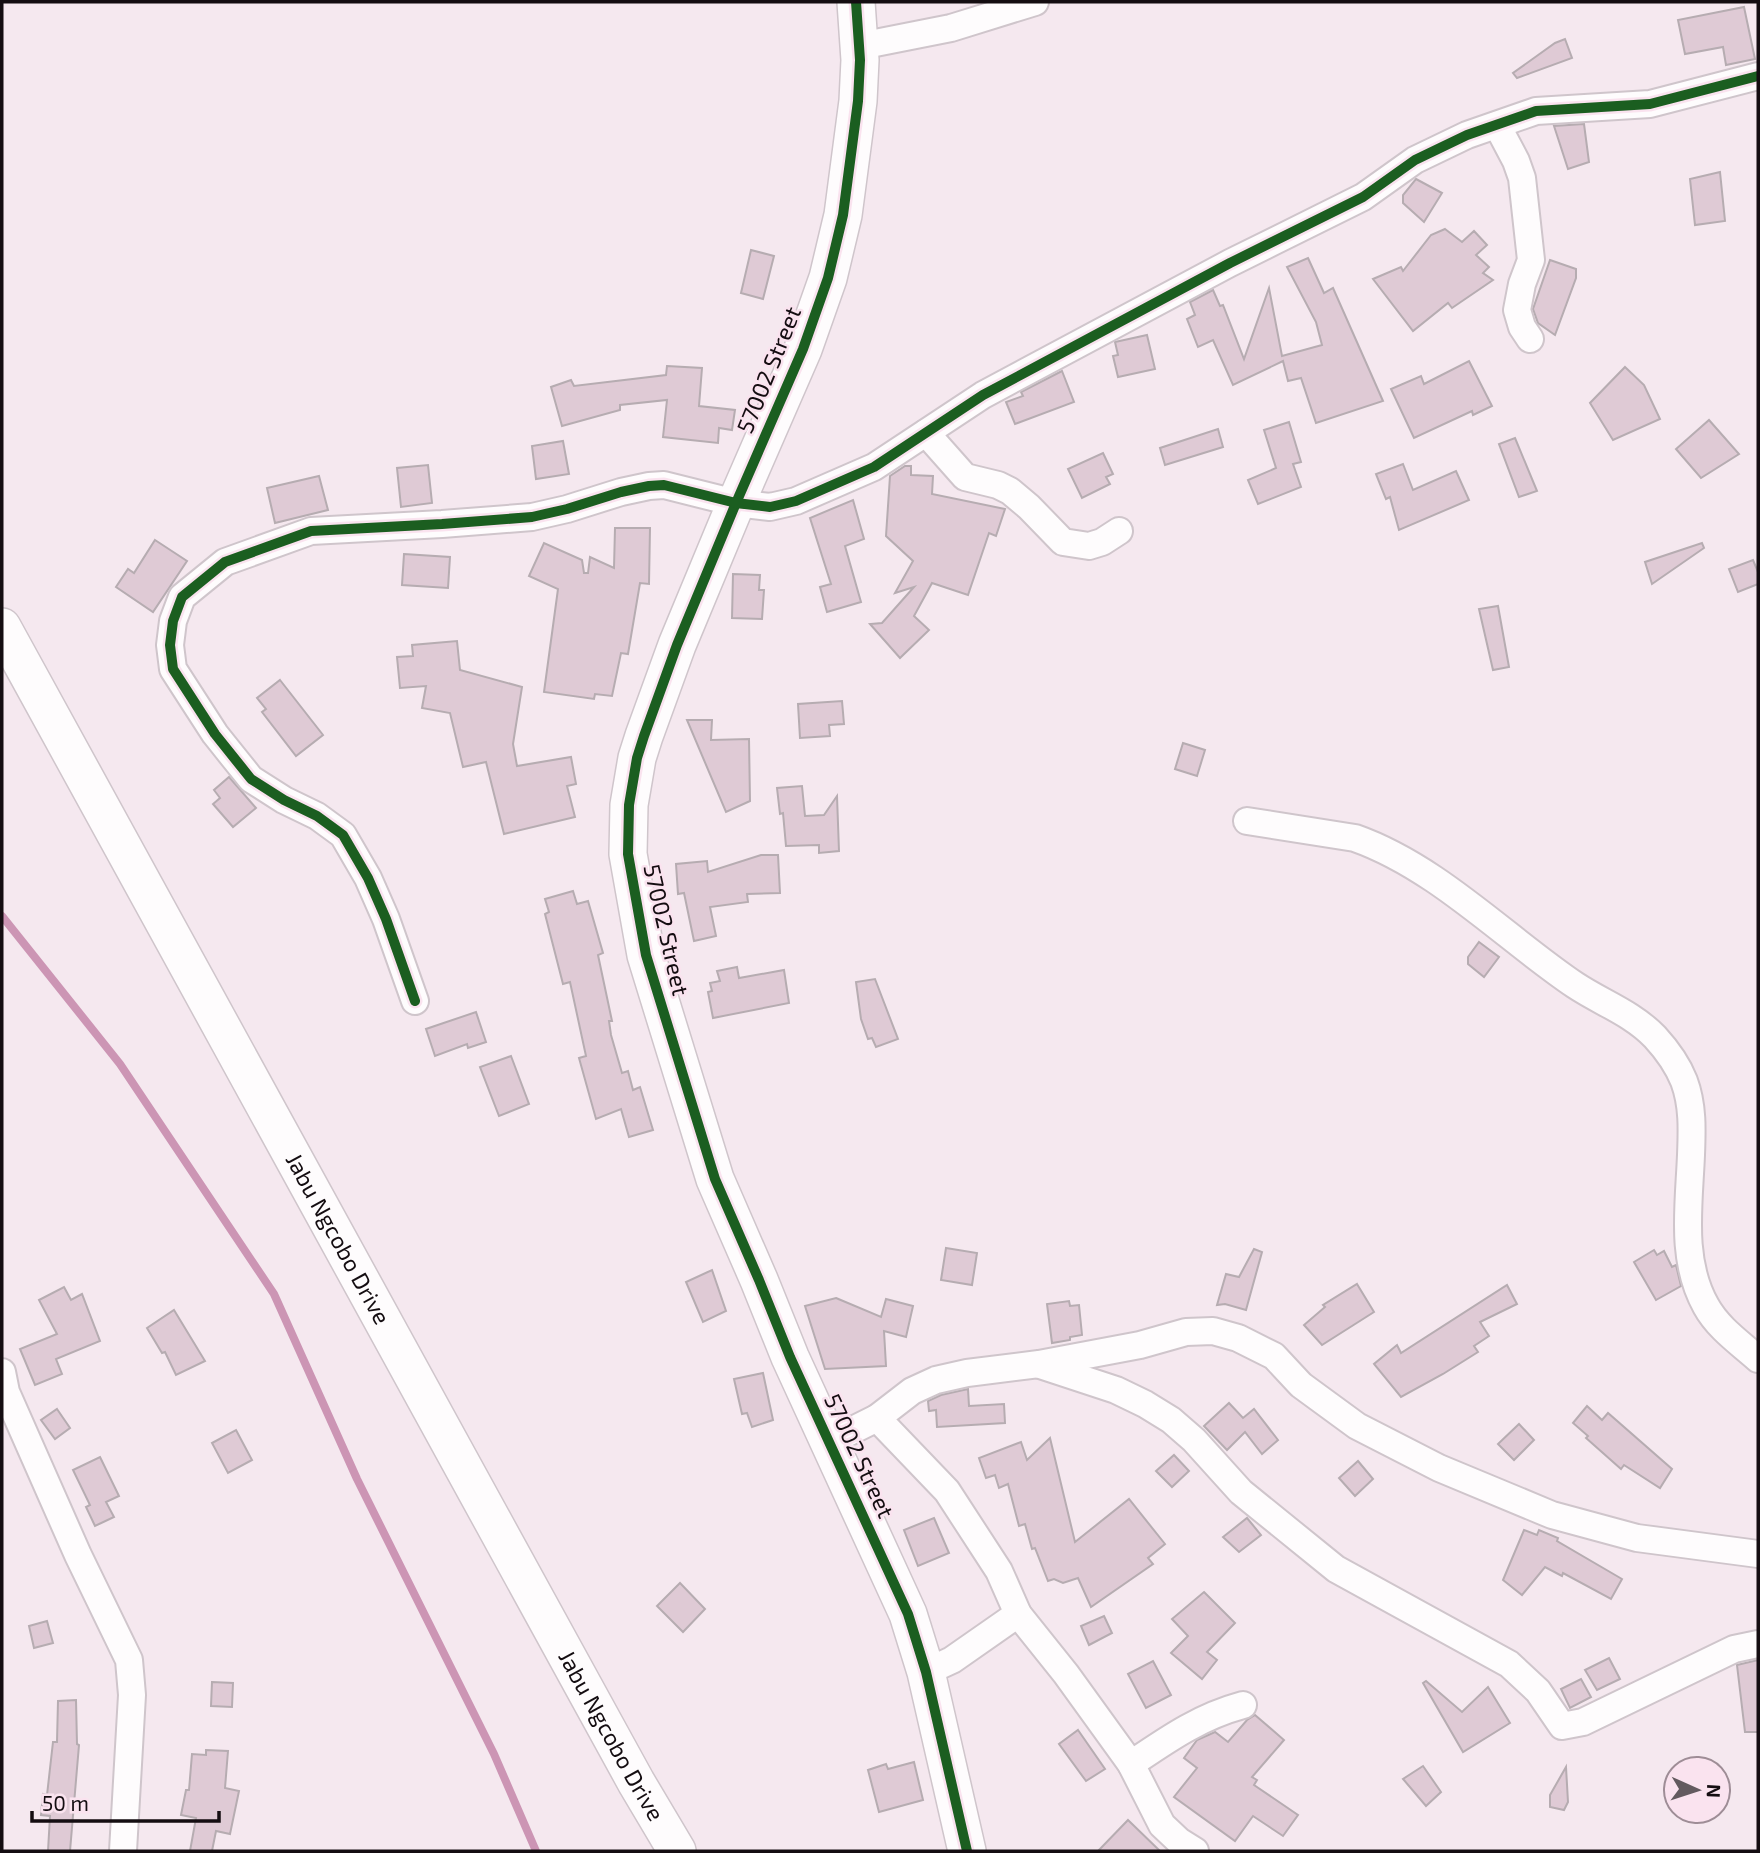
<svg xmlns="http://www.w3.org/2000/svg" width="1760" height="1853" font-family="'Exo 2',sans-serif">
<style>
.lines{fill:none;stroke-linecap:round;stroke-linejoin:round}
.stream{stroke:#cc95b4;stroke-width:8}
.building{fill:#dfcad5;stroke:#b6acb1;stroke-width:2}
.street-casing{stroke:#cfc5cb;stroke-width:30}
.secondary-casing{stroke:#cfc5cb;stroke-width:40}
.street{stroke:#fefcfd;stroke-width:26}
.secondary{stroke:#fefcfd;stroke-width:37}
.cycleway-casing{stroke:#fae3ef;stroke-width:15}
.cycleway{stroke:#1b5e20;stroke-width:10}
.labels{text-anchor:middle;stroke-width:5;stroke-linejoin:round;paint-order:stroke}
.street-label{font-size:23px;fill:#140d11;stroke:#fae3ef}
</style>
<rect width="100%" height="100%" fill="#f5e8ef"/>
<g class="lines">
<polyline class="stream" points="2,916 120,1064 274,1294 357,1479 494,1754 536,1851"/>
</g>
<g class="building">
<polygon points="1744,7 1755,59 1726,65 1723,47 1685,54 1678,20"/>
<polygon points="1565,39 1572,58 1517,78 1513,73 1555,43"/>
<polygon points="1584,124 1589,162 1568,169 1554,126"/>
<polygon points="1720,172 1725,221 1695,225 1690,179"/>
<polygon points="1416,179 1442,193 1424,222 1403,203 1403,195"/>
<polygon points="1445,229 1462,242 1474,231 1487,245 1476,255 1489,267 1483,273 1493,280 1452,308 1448,303 1413,331 1373,279 1401,267 1403,271 1431,235"/>
<polygon points="751,250 774,256 763,299 741,293"/>
<polygon points="1308,258 1324,293 1333,288 1383,401 1316,423 1301,378 1288,381 1283,361 1233,385 1213,340 1198,347 1187,319 1195,315 1190,302 1213,290 1220,306 1223,305 1244,359 1269,288 1282,356 1322,345 1316,322 1287,267"/>
<polygon points="1550,260 1576,269 1576,278 1555,335 1538,323 1533,309"/>
<polygon points="1147,335 1155,369 1118,377 1113,356 1118,355 1115,342"/>
<polygon points="1469,361 1492,406 1473,415 1472,411 1414,438 1391,389 1421,376 1424,384"/>
<polygon points="667,366 702,368 699,406 735,410 732,430 719,428 718,443 663,437 667,400 620,405 620,410 562,426 551,387 571,380 574,386 666,375"/>
<polygon points="1625,367 1644,385 1660,419 1613,440 1590,403"/>
<polygon points="1062,371 1074,402 1015,424 1006,402 1023,396 1021,392"/>
<polygon points="1709,420 1739,454 1701,478 1676,449"/>
<polygon points="1289,422 1301,462 1293,464 1301,487 1258,504 1248,480 1276,468 1264,430"/>
<polygon points="1218,429 1223,447 1165,465 1160,448"/>
<polygon points="1515,438 1537,491 1519,497 1499,444"/>
<polygon points="563,441 569,474 536,479 532,446"/>
<polygon points="1103,453 1113,474 1106,477 1110,484 1082,498 1068,469"/>
<polygon points="1403,464 1413,490 1456,471 1469,500 1399,530 1390,497 1386,499 1376,474"/>
<polygon points="428,465 432,503 401,507 397,468"/>
<polygon points="905,466 911,466 911,475 933,476 932,494 1005,509 996,536 989,533 968,595 932,583 914,616 929,630 900,658 870,624 882,623 914,587 895,593 913,561 886,536 890,476"/>
<polygon points="319,476 328,510 275,523 267,488"/>
<polygon points="853,500 864,539 845,546 861,602 827,612 820,587 831,584 810,518"/>
<polygon points="615,528 650,528 649,584 640,583 628,654 621,653 612,696 595,694 594,699 544,692 558,589 529,576 544,543 582,560 584,573 588,573 590,557 614,568"/>
<polygon points="155,540 187,561 153,612 116,587 128,569 134,573"/>
<polygon points="1702,543 1704,548 1652,584 1645,562"/>
<polygon points="404,554 450,557 448,588 402,585"/>
<polygon points="1753,560 1758,572 1758,584 1738,592 1729,569"/>
<polygon points="733,574 760,575 759,590 764,590 762,619 732,618"/>
<polygon points="1498,606 1509,667 1493,670 1479,609"/>
<polygon points="457,641 460,670 522,687 513,744 517,766 571,757 576,784 567,786 575,817 504,834 486,762 463,767 450,713 422,708 426,686 400,688 397,657 413,656 412,645"/>
<polygon points="280,680 323,735 296,756 262,712 266,709 257,698"/>
<polygon points="842,701 844,724 829,725 830,736 800,738 798,704"/>
<polygon points="687,720 712,720 711,740 749,739 750,801 726,812"/>
<polygon points="1183,743 1205,750 1197,776 1175,769"/>
<polygon points="229,777 256,808 233,827 213,804 220,798 214,790"/>
<polygon points="802,786 805,816 824,815 837,796 839,851 819,853 819,845 786,846 783,813 780,814 777,788"/>
<polygon points="761,855 778,855 780,893 747,894 748,902 710,907 716,936 694,941 684,893 678,894 676,864 707,861 708,872"/>
<polygon points="573,891 577,904 588,901 603,953 598,955 612,1021 609,1021 611,1035 622,1073 628,1071 633,1090 640,1087 653,1130 629,1137 621,1109 596,1119 579,1058 586,1056 570,982 563,984 545,914 549,912 545,899"/>
<polygon points="1479,942 1499,957 1484,977 1468,964 1468,957"/>
<polygon points="737,967 739,978 784,970 789,1003 713,1018 708,992 712,991 710,983 720,981 717,971"/>
<polygon points="875,979 898,1039 876,1047 872,1038 868,1039 861,1019 856,982"/>
<polygon points="476,1012 486,1042 468,1048 467,1044 435,1056 426,1029"/>
<polygon points="511,1056 529,1104 499,1116 480,1067"/>
<polygon points="946,1248 977,1253 972,1285 941,1280"/>
<polygon points="1254,1249 1262,1252 1246,1310 1225,1304 1217,1305 1226,1274 1239,1277"/>
<polygon points="1654,1250 1657,1255 1664,1251 1672,1267 1676,1265 1681,1286 1656,1300 1634,1262"/>
<polygon points="712,1270 726,1311 703,1322 686,1282"/>
<polygon points="1357,1284 1374,1312 1322,1345 1304,1325 1325,1307 1323,1305"/>
<polygon points="1507,1285 1517,1304 1480,1322 1489,1336 1474,1346 1478,1352 1443,1374 1401,1397 1374,1364 1397,1345 1401,1353"/>
<polygon points="64,1287 71,1300 82,1294 100,1341 56,1359 62,1374 35,1385 20,1349 57,1334 39,1300"/>
<polygon points="836,1298 881,1317 886,1299 913,1306 906,1337 884,1331 886,1366 825,1369 805,1306"/>
<polygon points="1069,1301 1070,1306 1079,1305 1082,1335 1070,1337 1070,1340 1052,1343 1047,1304"/>
<polygon points="174,1310 205,1361 176,1375 165,1352 162,1353 147,1328"/>
<polygon points="763,1373 773,1420 752,1427 747,1413 742,1414 734,1379"/>
<polygon points="968,1389 969,1406 1004,1404 1005,1423 937,1427 936,1410 929,1411 928,1401 941,1395"/>
<polygon points="1229,1403 1243,1418 1254,1409 1278,1440 1262,1454 1245,1432 1227,1450 1204,1426"/>
<polygon points="1587,1406 1602,1420 1608,1413 1672,1469 1660,1488 1624,1465 1621,1469 1586,1438 1588,1436 1573,1423"/>
<polygon points="57,1409 70,1428 55,1439 41,1420"/>
<polygon points="1519,1424 1534,1440 1514,1460 1498,1444"/>
<polygon points="236,1430 252,1460 228,1473 212,1443"/>
<polygon points="1050,1438 1075,1542 1129,1499 1165,1544 1148,1558 1153,1564 1091,1607 1078,1578 1063,1583 1054,1579 1048,1581 1035,1548 1032,1549 1025,1524 1019,1526 1008,1484 999,1488 995,1475 986,1478 979,1458 1021,1442 1027,1460"/>
<polygon points="1174,1455 1189,1471 1172,1487 1156,1471"/>
<polygon points="100,1457 119,1496 106,1502 114,1517 95,1526 86,1507 90,1505 73,1470"/>
<polygon points="1358,1461 1373,1479 1355,1496 1339,1478"/>
<polygon points="934,1518 949,1553 918,1566 904,1530"/>
<polygon points="1247,1518 1261,1535 1239,1552 1223,1537"/>
<polygon points="1524,1530 1537,1535 1539,1530 1558,1538 1557,1541 1622,1579 1611,1599 1563,1573 1562,1576 1545,1567 1522,1595 1503,1580"/>
<polygon points="680,1583 705,1609 683,1632 657,1606"/>
<polygon points="1204,1592 1235,1623 1207,1652 1217,1660 1202,1679 1171,1653 1188,1636 1172,1619"/>
<polygon points="1104,1616 1112,1633 1089,1645 1081,1626"/>
<polygon points="47,1621 53,1643 34,1648 29,1626"/>
<polygon points="1609,1658 1620,1679 1597,1690 1585,1670"/>
<polygon points="1758,1660 1758,1732 1745,1732 1737,1665"/>
<polygon points="1153,1661 1171,1695 1146,1708 1128,1674"/>
<polygon points="1581,1679 1591,1697 1570,1708 1561,1689"/>
<polygon points="1426,1681 1462,1712 1488,1687 1510,1723 1463,1752 1423,1683"/>
<polygon points="212,1682 233,1683 232,1707 211,1706"/>
<polygon points="76,1700 77,1744 79,1745 70,1851 48,1851 50,1816 41,1815 43,1794 47,1795 53,1742 57,1742 58,1701"/>
<polygon points="1255,1715 1284,1740 1252,1777 1257,1780 1254,1785 1298,1815 1283,1836 1253,1816 1235,1841 1174,1797 1197,1768 1184,1758 1197,1740 1215,1732 1228,1742 1247,1720"/>
<polygon points="1078,1730 1105,1769 1086,1781 1059,1744"/>
<polygon points="206,1750 228,1751 225,1788 239,1791 230,1834 216,1831 212,1851 190,1851 196,1818 181,1815 186,1790 189,1790 192,1754 206,1755"/>
<polygon points="914,1762 923,1800 879,1812 868,1770 886,1764 888,1769"/>
<polygon points="1423,1766 1441,1792 1426,1806 1403,1779"/>
<polygon points="1566,1767 1568,1802 1564,1810 1550,1807 1550,1795"/>
<polygon points="1128,1820 1160,1851 1098,1851"/>
</g>
<g class="lines">
<defs>
<g id="street">
<polyline points="860,46 951,28 1035,2"/>
<polyline points="1497,125 1516,161 1522,178 1531,260 1522,284 1517,310 1522,327 1530,339"/>
<polyline points="926,433 965,477 998,485 1010,491 1029,507 1063,542 1089,546 1102,542 1119,531"/>
<path d="M1247,821l108,17c82,29 149,99 220,147 27,18 57,28 80,52 11,12 23,29 29,44 9,24 8,49 7,74 -2,50 -11,105 15,151 12,22 34,37 52,53"/>
<polyline points="415,1001 386,919 368,878 343,835 317,816 284,800 251,779 215,734 173,669 170,645 173,621 182,597 225,562 311,531 442,524 532,517 567,509 621,492 649,486 664,485 736,503 770,507 796,501 874,467 983,395 1230,263 1363,197 1415,160 1467,135 1536,111 1650,104 1758,76"/>
<polyline points="1040,1365 1116,1390 1145,1404 1171,1420 1194,1440 1241,1492 1336,1569 1509,1664 1538,1691 1562,1726 1583,1722 1734,1649 1758,1644"/>
<polyline points="2,1372 6,1392 78,1555 129,1660 132,1695 123,1851"/>
<polyline points="877,1418 947,1491 999,1571 1018,1614 1066,1674 1131,1764 1162,1825 1179,1841 1195,1851"/>
<polyline points="829,1442 877,1418 912,1391 936,1380 967,1373 1039,1364 1140,1345 1186,1332 1213,1331 1238,1338 1274,1356 1301,1385 1357,1426 1439,1468 1552,1515 1637,1538 1758,1554"/>
<polyline points="926,1672 952,1660 1018,1614"/>
<path d="M1131,1764c37,-25 68,-47 112,-59"/>
</g>
<g id="secondary">
<polyline points="856,2 860,60 858,101 843,215 828,278 803,349 736,503 677,645 644,736 637,758 629,805 628,854 646,955 715,1179 759,1280 790,1357 908,1614 926,1672 967,1851"/>
<path id="s1" d="M2,627l634,1155 41,69"/>
</g>
</defs>
<use href="#street" class="street-casing"/>
<use href="#secondary" class="secondary-casing"/>
<use href="#street" class="street"/>
<use href="#secondary" class="secondary"/>
<defs>
<g id="cycleway">
<polyline points="856,2 860,60 858,101 843,215 828,278 803,349 736,503 677,645 644,736 637,758 629,805 628,854 646,955 715,1179 759,1280 790,1357 908,1614 926,1672 967,1851"/>
<polyline points="415,1001 386,919 368,878 343,835 317,816 284,800 251,779 215,734 173,669 170,645 173,621 182,597 225,562 311,531 442,524 532,517 567,509 621,492 649,486 664,485 736,503 770,507 796,501 874,467 983,395 1230,263 1363,197 1415,160 1467,135 1536,111 1650,104 1758,76"/>
</g>
</defs>
<use href="#cycleway" class="cycleway-casing"/>
<use href="#cycleway" class="cycleway"/>
</g>
<g class="labels">
<g class="street-label">
<text transform="translate(769 370) rotate(-68)" y="8">57002 Street</text>
<text transform="translate(666 930) rotate(77)" y="8">57002 Street</text>
<text dy="8" stroke="none"><textPath href="#s1" startOffset="698">Jabu Ngcobo Drive</textPath></text>
<text transform="translate(859 1456) rotate(65)" y="8">57002 Street</text>
<text dy="8" stroke="none"><textPath href="#s1" startOffset="1265">Jabu Ngcobo Drive</textPath></text>
</g>
</g>
<rect width="1760" height="1853" fill="none" stroke="#140d11" stroke-width="7"/>
<g transform="translate(1697 1790) rotate(93)"><circle r="33" fill="#fae3ef" stroke="#9e8d96" stroke-width="2"/>
<path d="M0-5L12 26L0 18L-12 26Z" fill="#635a5f"/>
<text y="-10" font-size="19" font-weight="bold" text-anchor="middle" fill="#140d11">N</text>
</g>
<path d="M32 1811v10h187v-10" fill="none" stroke="#140d11" stroke-width="3.5"/>
<text x="42" y="1811" font-size="21" fill="#140d11" stroke="#fae3ef" stroke-width="5" paint-order="stroke">50 m</text>
</svg>
